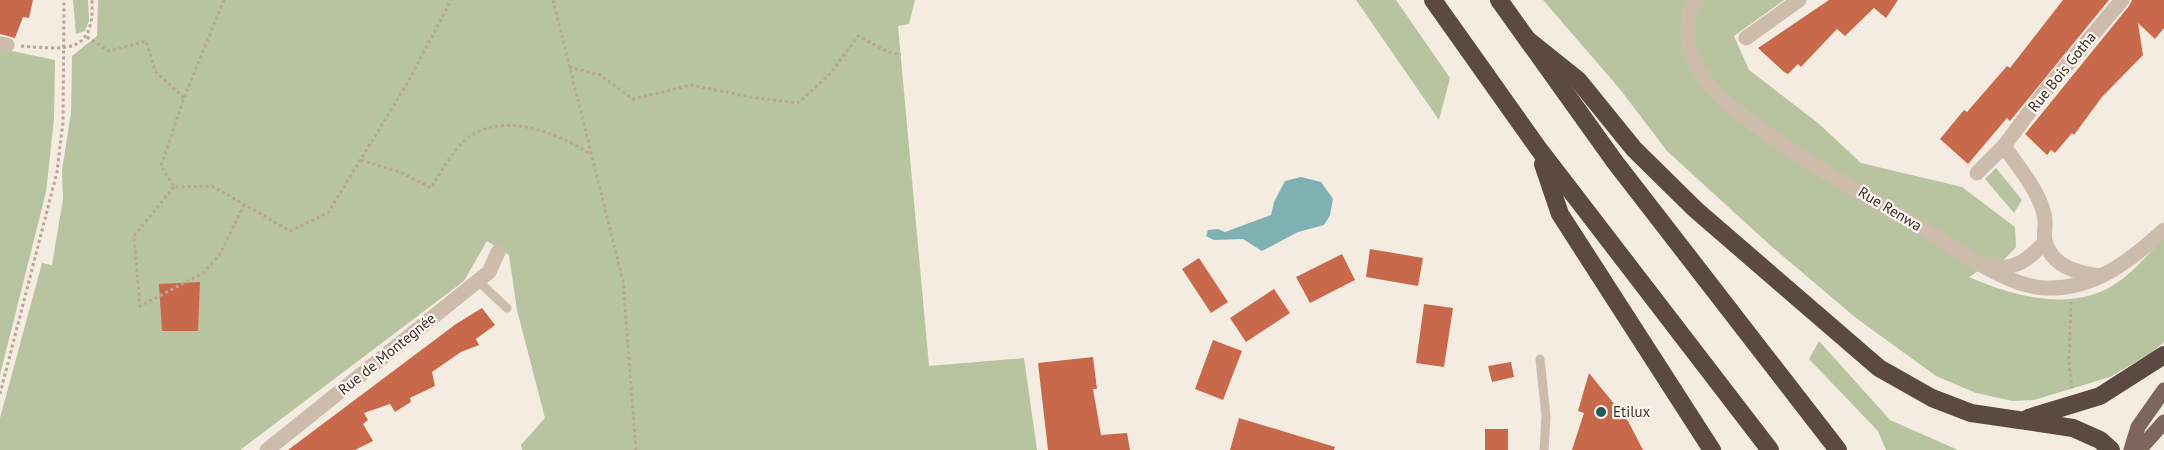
<svg xmlns="http://www.w3.org/2000/svg" width="2164" height="450" font-family="'PT Sans',sans-serif">
<style>
.green{fill:#b8c4a0}
.water{fill:#7fb0b2}
.building{fill:#c8694b}
.lines{fill:none;stroke-linecap:round;stroke-linejoin:round}
.path{stroke:#b9a596;stroke-width:3;stroke-dasharray:3 3;stroke-linecap:butt}
.service{stroke:#cdbbac;stroke-width:9}
.minor{stroke:#cdbbac;stroke-width:15}
.primary{stroke:#7d675c;stroke-width:15}
.motorway{stroke:#5c4a42;stroke-width:18}
.poi-dot{fill:#1f5a5e;stroke:#fbf5ee;stroke-width:2}
.labels{text-anchor:middle;stroke-width:4.5;stroke-linejoin:round;paint-order:stroke}
.street-label{font-size:15px;fill:#3b302b;stroke:#fbf5ee}
.poi-label{font-size:15px;fill:#3b302b;stroke:#fbf5ee;text-anchor:start}
</style>
<rect width="100%" height="100%" fill="#f4ebe1"/>
<g class="green">
<polygon points="73,0 88,0 89,21 85,31 76,34"/>
<polygon points="98,0 915,0 909,24 898,26 929,366 1024,358 1037,450 522,450 521,445 545,418 517,310 509,255 487,241 464,281 240,450 0,450 0,418 42,263 52,265 63,199 62,170 71,113 72,56 97,36"/>
<polygon points="1356,0 1396,0 1450,78 1439,120"/>
<path d="M1543,0h241l-50,36 15,34 69,53 43,40 101,24 53,40 1,20 -18,19h-12l-17,11c46,20 108,37 152,3 16,-12 29,-28 43,-42v104l-10,9 -44,26 -76,23 -21,1 -37,-8 -40,-17 -80,-58 -85,-72 -104,-95 -48,-63z"/>
<polygon points="7,50 55,60 54,118 46,192 0,375 0,51"/>
<polygon points="1996,168 2022,200 2014,213 1985,179"/>
<polygon points="1819,341 1890,420 1958,450 1886,450 1878,431 1809,359"/>
</g>
<polygon class="water" points="1301,177 1321,182 1333,199 1330,215 1324,225 1298,232 1262,251 1243,239 1214,240 1206,236 1208,230 1218,229 1225,232 1271,215 1274,202 1285,181"/>
<g class="building">
<polygon points="0,0 33,0 29,18 23,17 15,38 0,34"/>
<polygon points="1829,0 1898,0 1886,18 1874,8 1845,36 1837,29 1801,67 1798,64 1788,74 1784,72 1758,48"/>
<polygon points="2063,0 2109,0 2010,121 2007,118 1968,164 1940,139 1964,110 1967,112 2007,66 2010,68"/>
<polygon points="2132,0 2164,0 2164,28 2155,39 2138,23 2143,55 2102,97 2074,135 2072,133 2055,153 2051,150 2047,155 2025,134 2129,6"/>
<polygon points="1370,249 1423,258 1418,286 1366,277"/>
<polygon points="1342,254 1355,280 1310,303 1296,277"/>
<polygon points="1199,258 1228,302 1211,313 1182,269"/>
<polygon points="200,282 198,331 162,331 159,284"/>
<polygon points="1274,289 1290,313 1246,342 1230,318"/>
<polygon points="1424,304 1453,308 1444,367 1416,363"/>
<polygon points="482,308 495,325 476,339 479,345 461,352 432,372 435,386 410,398 411,402 395,412 390,404 364,413 368,420 363,424 373,441 355,450 288,450 456,324"/>
<polygon points="1213,340 1242,351 1223,400 1195,389"/>
<polygon points="1093,357 1097,389 1093,389 1101,435 1127,433 1130,450 1048,450 1038,363"/>
<polygon points="1511,362 1514,377 1492,382 1488,366"/>
<polygon points="1589,373 1628,421 1643,450 1572,450 1584,413 1578,411"/>
<polygon points="1239,418 1335,447 1334,450 1230,450"/>
<rect x="1485" y="429" width="23" height="21"/>
</g>
<g class="lines">
<g class="path">
<polyline points="224,0 184,98 161,166 174,187 212,186 290,231 328,213 407,84 451,0"/>
<polyline points="553,0 623,281 636,450"/>
<polyline points="87,37 109,51 146,41 155,71 184,98"/>
<path d="M21,46c43,3 74,10 71,-46"/>
<polyline points="569,67 600,75 633,99 691,85 750,97 798,103 829,75 858,36 888,52 901,55"/>
<path d="M361,160l41,13 29,15c11,-18 28,-49 48,-57 36,-15 81,3 111,23"/>
<polyline points="174,187 134,236 140,306 203,273 220,254 244,205"/>
<polyline points="2071,302 2069,362 2072,388"/>
<polyline points="0,394 57,172 63,122 64,0"/>
</g>
<g class="service">
<polyline points="478,281 507,308"/>
<polyline points="1540,359 1546,416 1544,450"/>
</g>
<g class="minor">
<path d="M1696,0c-12,19 -10,51 3,69 6,11 16,24 26,32 59,51 131,88 198,128 33,19 84,58 122,59 49,2 85,-27 119,-58"/>
<polyline points="1746,38 1799,0"/>
<polyline points="0,44 7,45"/>
<polyline points="1977,173 2004,146"/>
<path d="M1992,267c24,3 37,-8 53,-25"/>
<path d="M2100,276c-22,-3 -48,-9 -55,-35 -2,-8 2,-19 -1,-27 -6,-25 -26,-47 -40,-68l41,-55 77,-91"/>
<polyline points="267,450 489,272 498,252"/>
</g>
<g class="primary">
<polyline points="2131,450 2138,427 2164,390"/>
<polyline points="2139,450 2164,422"/>
</g>
<g class="motorway">
<polyline points="1433,0 1538,148 1770,450"/>
<polyline points="1499,0 1615,162 1838,450"/>
<polyline points="1528,40 1578,80 1634,149 1696,210 1879,368 1932,398 1971,413 2073,428 2100,440 2111,450"/>
<polyline points="1543,164 1560,214 1712,450"/>
<polyline points="2028,418 2100,396 2164,355"/>
</g>
</g>
<circle class="poi-dot" cx="1601" cy="412" r="6"/>
<g class="labels">
<g class="street-label">
<text transform="translate(2062 72) rotate(-51)" y="5">Rue Bois Gotha</text>
<text transform="translate(1890 209) rotate(31)" y="5">Rue Renwa</text>
<text transform="translate(387 354) rotate(-39)" y="5">Rue de Montegnée</text>
</g>
<g class="poi-label">
<text x="1613" y="417">Etilux</text>
</g>
</g>
</svg>
